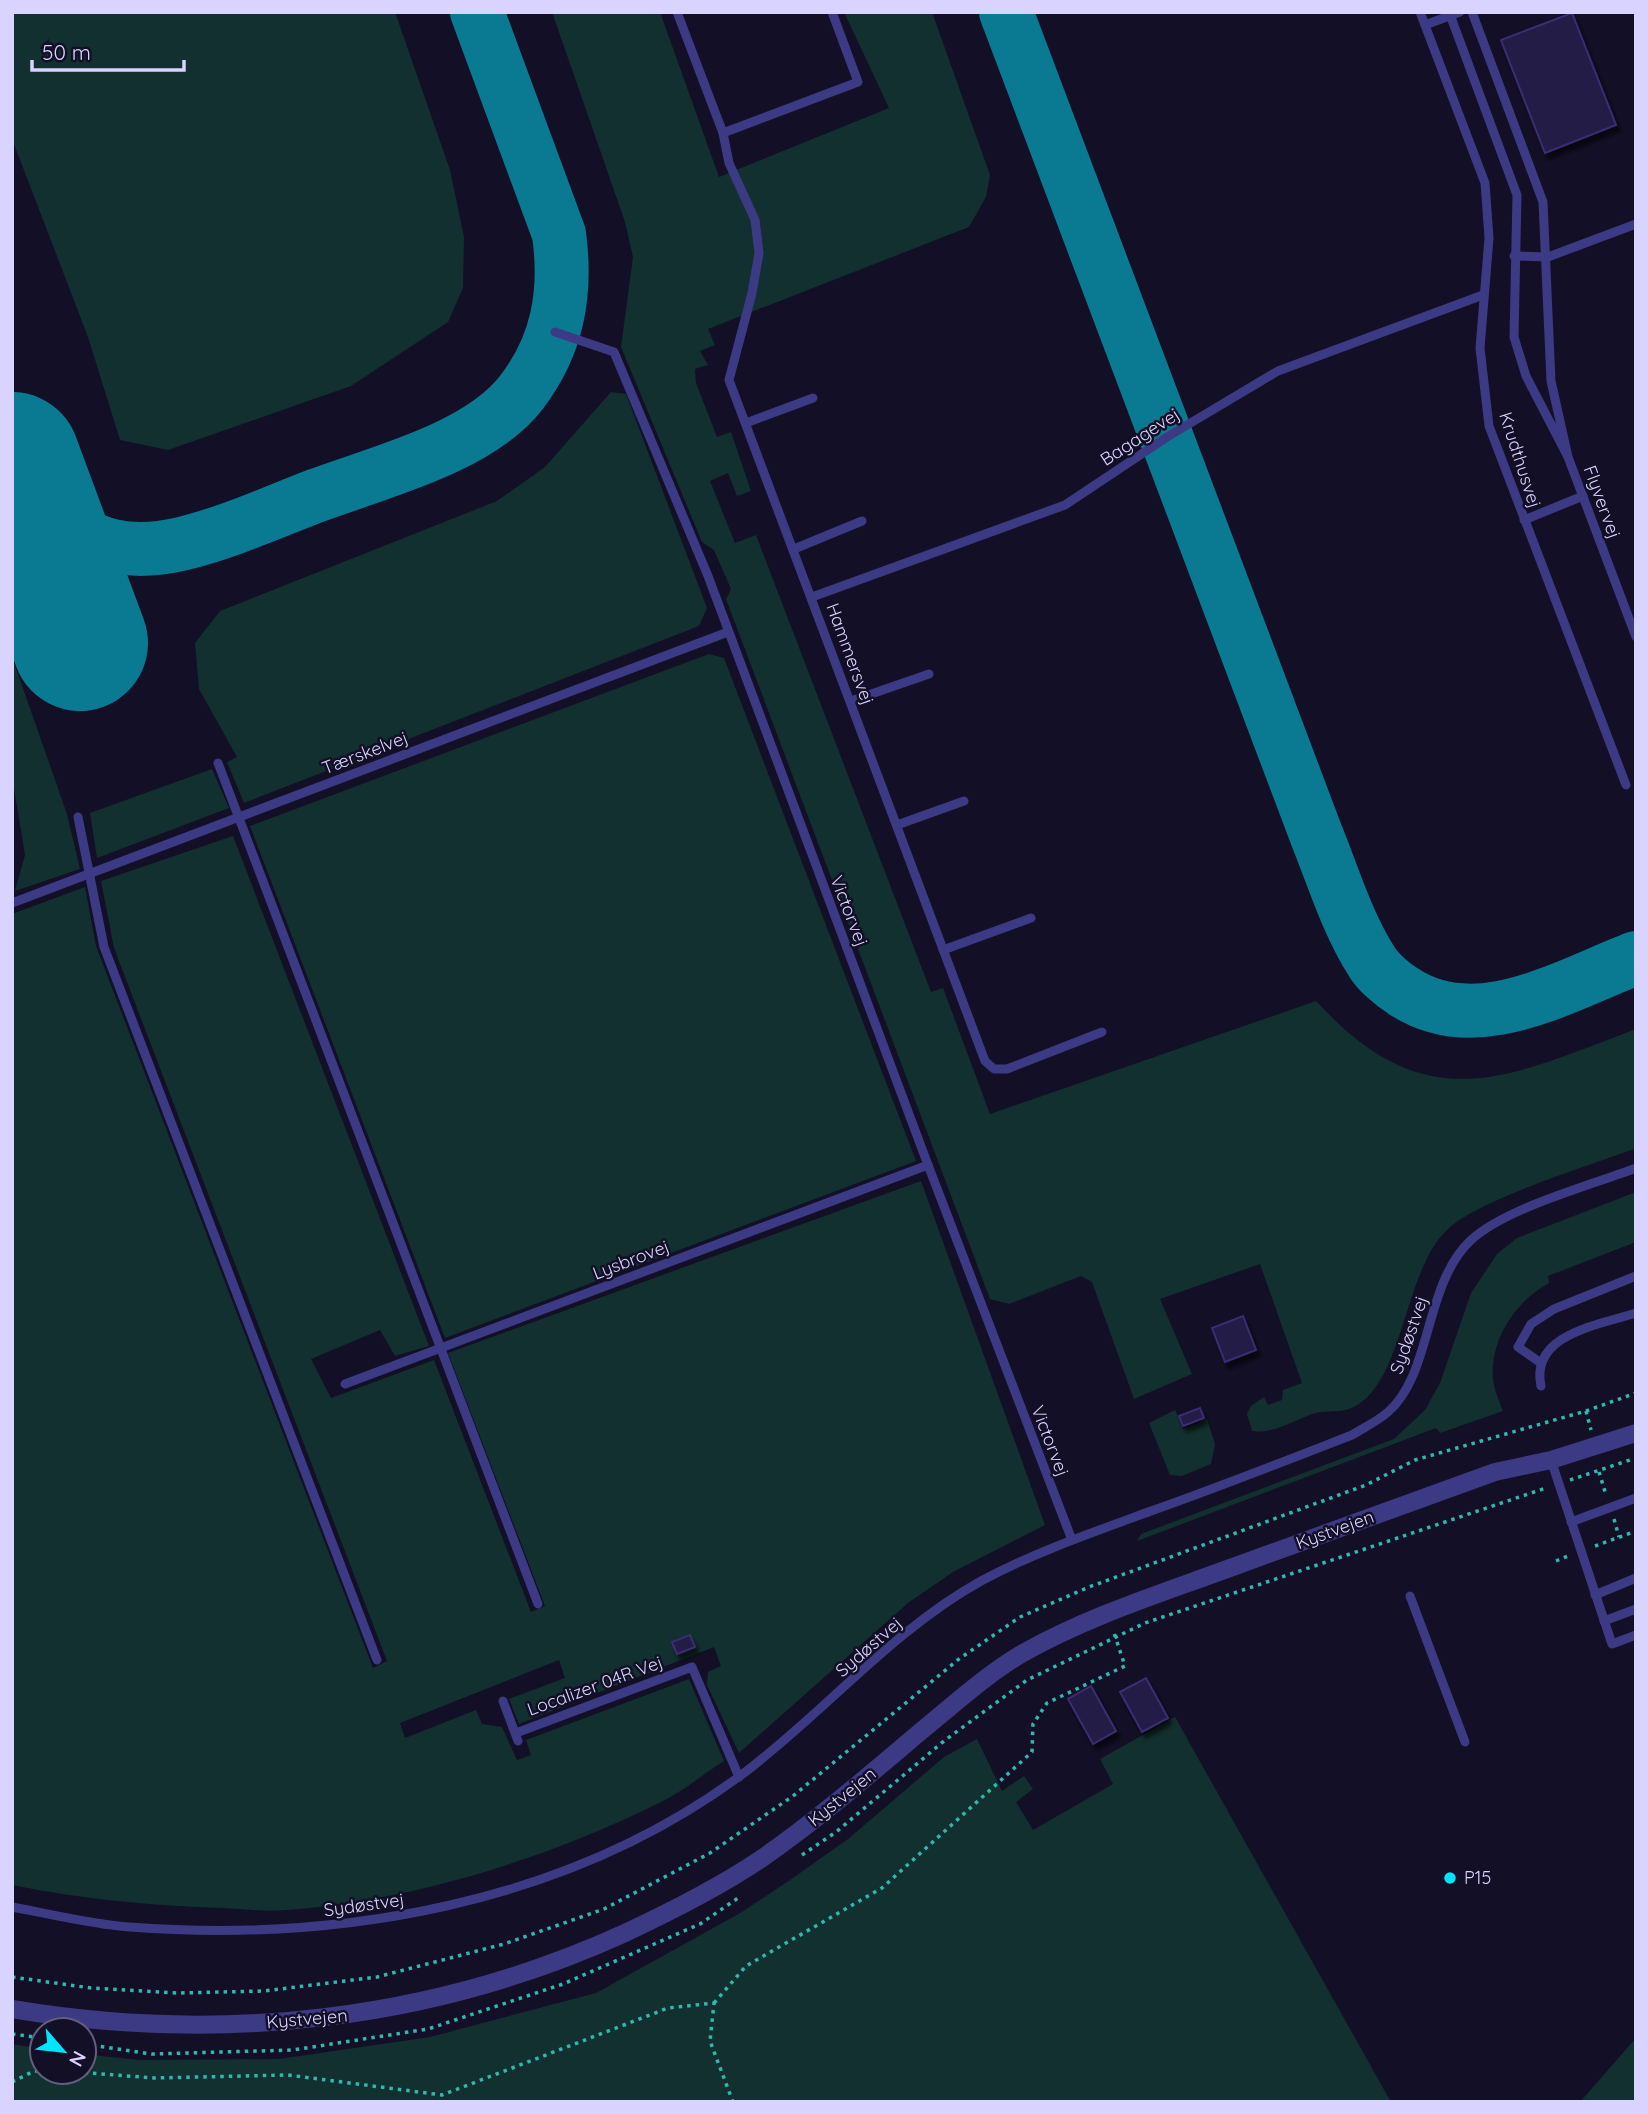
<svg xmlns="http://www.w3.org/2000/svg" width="1648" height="2114" font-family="Quicksand,sans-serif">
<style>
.green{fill:#12302f}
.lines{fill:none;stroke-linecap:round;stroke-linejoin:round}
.taxiway{stroke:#0a7a92;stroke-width:54}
.runway{stroke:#0a7a92;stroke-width:136}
.building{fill:#241b47;stroke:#3b2d73;stroke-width:2;filter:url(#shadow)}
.path{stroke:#2fb8b0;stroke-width:3.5;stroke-dasharray:3.5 5;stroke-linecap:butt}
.service{stroke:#3d3a85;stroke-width:9}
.tertiary{stroke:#3d3a85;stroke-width:18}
.poi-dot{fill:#00e5ff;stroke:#130f26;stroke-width:2.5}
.labels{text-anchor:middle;stroke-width:5;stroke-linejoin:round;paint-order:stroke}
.street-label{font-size:18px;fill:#d9d4ff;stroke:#130f26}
.poi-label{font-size:18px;fill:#d9d4ff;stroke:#130f26;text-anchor:start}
</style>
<defs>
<filter id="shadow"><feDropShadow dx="3.5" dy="6" stdDeviation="2" flood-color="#0009"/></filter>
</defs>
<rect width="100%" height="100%" fill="#130f26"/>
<g class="green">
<polygon points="12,12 395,12 450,170 464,237 463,288 448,322 351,386 168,450 120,440 88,337 12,139"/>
<path d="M552,12h108l59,165 170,-69 -45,-96h88l58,163 -4,22 -17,30 -261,102 7,16 -15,6 8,14 -13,4 1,14 21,54 14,-5 20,59 -14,5 -9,-23 -18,8 25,62 21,-8 175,457 12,-4 47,126 326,-113c110,120 188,78 320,28v119c-46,18 -159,51 -190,83 -44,43 -42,158 -97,178 -12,4 -25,1 -37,5 -19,7 -41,21 -60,17l-5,-17 4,-8 13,-9 4,8 14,-5 1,-10 19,-7 -42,-119 -100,35 32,75 -58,25 -42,-117 -11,-6 -72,28 -19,-5 -264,-700 5,-10 -17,-39 -12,-8 -81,-195 12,-90 -8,-35z"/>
<polygon points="611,392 626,394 707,608 699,626 244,803 227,762 237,757 199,689 195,643 220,611 497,501 545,467"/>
<polygon points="709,654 724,658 916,1161 445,1338 250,826"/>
<polygon points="12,657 67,814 80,869 15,891 25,855 12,776"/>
<polygon points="212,769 229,808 97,858 90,813"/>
<path d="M233,836l196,510 -34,10 -15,-26 -69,29 20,39 103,-38 97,252 14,-6 -97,-253 473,-172 124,344 -92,47 -45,31 -169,150 -32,-68 1,-13 13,-6 -7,-19 -195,77 -10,-25 56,-21 -6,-18 -159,63 5,15 71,-28 6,14 20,3 15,33 14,-5 -5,-15 163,-61 35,82c-22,14 -43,32 -67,43 -111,55 -246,97 -370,106 -21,2 -43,-1 -64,-2 -71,-2 -141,-9 -211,-23v-971l73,-27 11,59 277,722 14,-7 -273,-713 -13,-67z"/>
<path d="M1636,1192v50l-88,34 1,7c-34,19 -59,56 -56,96 1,10 6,22 10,32l-63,22 -4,-5 -299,113 4,-7 253,-95 31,-29 15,-27 31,-90 26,-39 20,-16z"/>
<polygon points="1175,1410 1183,1429 1207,1419 1215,1444 1211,1464 1182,1476 1170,1475 1149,1423"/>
<polygon points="1175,1717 1391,2102 12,2102 12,2044 42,2049 42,2072 84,2072 84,2054 139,2060 279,2059 430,2037 596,1993 742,1912 790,1880 848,1839 944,1757 977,1739 1002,1791 1024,1776 1033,1789 1016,1802 1033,1830 1113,1784 1100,1759"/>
<polygon points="1636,2038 1636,2102 1580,2102"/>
</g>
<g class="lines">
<g class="taxiway">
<path d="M1006,12l310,822c17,42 31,89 56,128 6,10 20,22 31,29 73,49 160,-5 233,-33"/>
<path d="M20,480c27,30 52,57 93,66 22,5 46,3 68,-2 46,-11 90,-31 134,-48 65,-24 163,-48 206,-103 37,-48 46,-100 38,-159l-82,-222"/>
</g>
<polyline class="runway" points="12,460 80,643"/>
</g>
<g class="building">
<polygon points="1572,13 1616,125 1545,153 1501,40"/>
<polygon points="1243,1316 1256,1350 1225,1362 1212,1328"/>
<polygon points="1200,1408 1204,1418 1183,1426 1179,1416"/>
<polygon points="690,1635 695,1647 677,1654 672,1642"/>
<polygon points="1146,1678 1168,1718 1142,1732 1120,1692"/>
<polygon points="1091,1686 1116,1731 1093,1744 1068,1699"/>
</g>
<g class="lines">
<g class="path">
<polyline points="1586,1411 1591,1430"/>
<polyline points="1599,1472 1606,1495"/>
<polyline points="1570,1480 1636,1458"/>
<polyline points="1614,1519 1619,1537"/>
<polyline points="1595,1546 1636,1531"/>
<polyline points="1556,1561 1568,1556"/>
<polyline points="802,1855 836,1832 944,1741 1027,1680 1145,1623 1546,1488"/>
<polyline points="12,1977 91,1988 177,1993 264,1991 377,1977 504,1944 604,1909 710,1853 793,1796 959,1659 1020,1617 1089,1587 1366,1485 1415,1460 1586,1411 1636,1393"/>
<polyline points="714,2003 746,1966 882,1888 1032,1752 1033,1724 1047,1703 1125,1666 1113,1630"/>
<polyline points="12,2034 42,2038"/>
<polyline points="84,2044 152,2054 293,2050 428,2029 563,1984 700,1924 741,1896"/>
<polyline points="76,2072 154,2078 288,2075 442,2095 668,2008 714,2003 710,2041 733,2102"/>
<polyline points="12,2082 34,2071 42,2071"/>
</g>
<g class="service">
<polyline points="677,12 723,133 858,82 832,12"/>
<polyline points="1420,12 1485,183 1489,238 1480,348 1489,426 1626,785"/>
<polyline points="1449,12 1517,195 1514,337 1526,376 1568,457 1551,381 1543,202 1472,12"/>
<polyline points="1425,25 1460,12"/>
<polyline points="723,133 729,163 755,220 759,253 752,293 729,380 985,1061 994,1069 1007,1069 1102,1032"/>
<polyline points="1514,256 1548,257 1636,224"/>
<polyline points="555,332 614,352 708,576 928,1165 1072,1540"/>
<polyline points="746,423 813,398"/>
<polyline points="1568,457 1636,637"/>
<polyline points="1524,520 1583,496"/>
<polyline points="794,549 862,521"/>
<polyline points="812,597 1065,505 1167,437 1278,371 1483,295"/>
<polyline points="851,701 929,674"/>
<polyline points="218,763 538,1604"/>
<polyline points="78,817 104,947 377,1660"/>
<polyline points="897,825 964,801"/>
<polyline points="12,903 728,632"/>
<polyline points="943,950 1031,918"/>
<polyline points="1541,1363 1518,1347 1531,1324 1554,1309 1636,1276"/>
<polyline points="345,1384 928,1165"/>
<path d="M1541,1386c-11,-52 58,-61 95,-73"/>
<polyline points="1551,1460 1612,1644 1636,1635"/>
<polyline points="1571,1522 1636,1498"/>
<polyline points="1595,1595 1636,1578"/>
<polyline points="1410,1596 1465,1742"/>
<polyline points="1604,1621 1636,1609"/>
<polyline points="503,1701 518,1741"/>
<polyline points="516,1733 692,1667 739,1777"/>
<path d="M12,1907c39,7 78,17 117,20 211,16 437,-23 611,-151 82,-61 151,-145 241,-195 54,-29 113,-49 170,-70 68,-24 134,-50 201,-76 11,-7 26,-14 36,-23 44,-38 36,-127 82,-171 35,-33 119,-55 166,-73"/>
</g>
<path class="tertiary" d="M12,2009c209,35 420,12 613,-76 47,-22 93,-45 136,-74 56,-39 107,-83 159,-127 33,-27 67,-58 103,-79 62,-35 130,-57 196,-81 92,-33 184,-66 276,-100l56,-12 85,-27"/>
</g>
<circle class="poi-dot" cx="1450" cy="1878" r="7"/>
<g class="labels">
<g class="street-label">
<text transform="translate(1140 437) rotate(-33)" y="6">Bagagevej</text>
<text transform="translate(1520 460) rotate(72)" y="6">Krudthusvej</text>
<text transform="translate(1602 502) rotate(70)" y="6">Flyvervej</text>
<text transform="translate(850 654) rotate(70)" y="6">Hammersvej</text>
<text transform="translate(365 753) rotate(-21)" y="6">Tærskelvej</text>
<text transform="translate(849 911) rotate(69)" y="6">Victorvej</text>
<text transform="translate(631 1260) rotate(-21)" y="6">Lysbrovej</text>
<text transform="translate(1409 1335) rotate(-71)" y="6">Sydøstvej</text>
<text transform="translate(1050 1441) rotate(69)" y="6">Victorvej</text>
<text transform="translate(1335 1530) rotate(-20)" y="6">Kystvejen</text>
<text transform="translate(869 1647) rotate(-41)" y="6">Sydøstvej</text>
<text transform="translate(595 1686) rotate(-20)" y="6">Localizer 04R Vej</text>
<text transform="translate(842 1797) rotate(-39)" y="6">Kystvejen</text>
<text transform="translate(364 1905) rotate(-8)" y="6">Sydøstvej</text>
<text transform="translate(307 2019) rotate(-5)" y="6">Kystvejen</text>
</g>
<g class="poi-label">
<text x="1464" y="1884">P15</text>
</g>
</g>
<rect width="1648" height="2114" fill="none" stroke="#d9d4ff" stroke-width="28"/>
<g transform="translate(63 2051) rotate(118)"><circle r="33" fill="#130f26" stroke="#625e7d" stroke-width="2"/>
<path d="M0-5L12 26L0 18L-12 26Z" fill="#00e5ff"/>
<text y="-10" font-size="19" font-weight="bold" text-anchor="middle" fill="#d9d4ff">N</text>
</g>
<path d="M32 60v10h152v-10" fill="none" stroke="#d9d4ff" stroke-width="3.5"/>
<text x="42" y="60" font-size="21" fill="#d9d4ff" stroke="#130f26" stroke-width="5" paint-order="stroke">50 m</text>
</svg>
